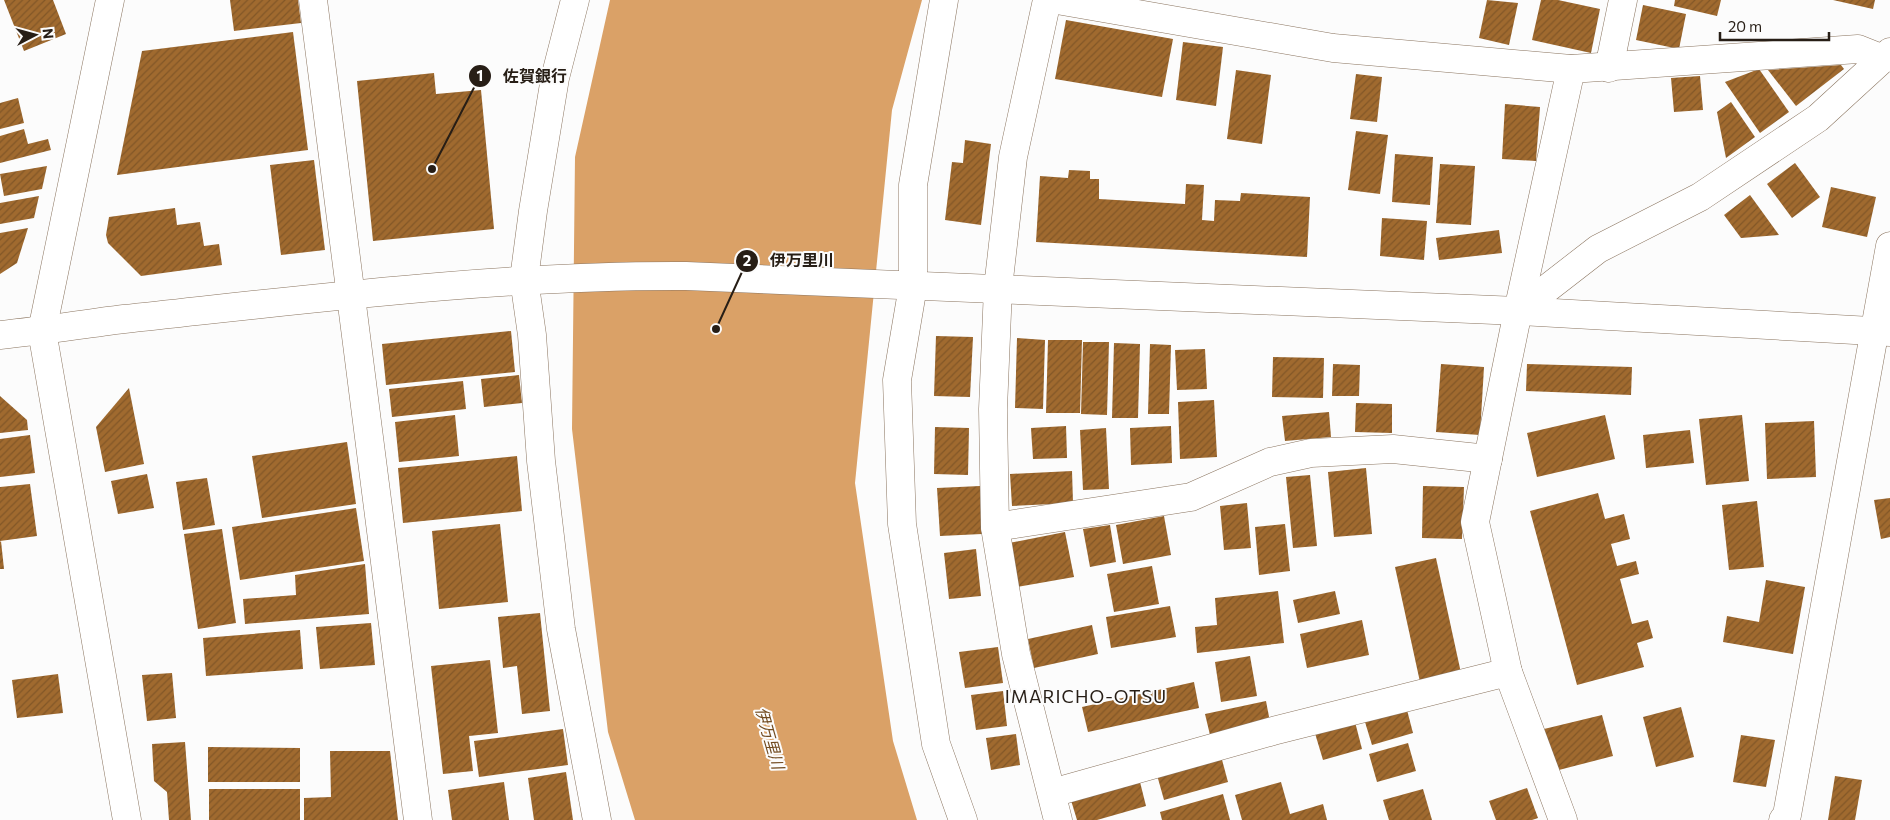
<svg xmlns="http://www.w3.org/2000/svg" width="1890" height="820" font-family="Commissioner,'Noto Sans JP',sans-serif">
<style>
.water{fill:#daa167}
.building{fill:url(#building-hatch)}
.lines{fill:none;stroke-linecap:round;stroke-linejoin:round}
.minor-casing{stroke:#8b7560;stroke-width:29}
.tertiary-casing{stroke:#8b7560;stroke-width:29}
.minor{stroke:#fff;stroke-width:28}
.tertiary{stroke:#fff;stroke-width:28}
.labels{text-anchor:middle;stroke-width:4;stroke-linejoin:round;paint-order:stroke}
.water-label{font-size:16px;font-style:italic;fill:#724b20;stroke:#fcfcfc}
.quarter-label{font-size:18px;letter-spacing:1px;fill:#271e16;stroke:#fcfcfc}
.leader{fill:none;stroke:#271e16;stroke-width:2}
.callout-dot{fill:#271e16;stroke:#fcfcfc;stroke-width:2}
.mark-label{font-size:15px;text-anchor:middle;font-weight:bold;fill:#fff}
.callout-label{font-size:16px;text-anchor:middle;font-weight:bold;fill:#271e16;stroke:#fcfcfc;stroke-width:4;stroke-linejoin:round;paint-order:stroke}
</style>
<defs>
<pattern id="building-hatch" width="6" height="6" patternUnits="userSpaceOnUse" patternTransform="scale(1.25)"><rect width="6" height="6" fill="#a06a2f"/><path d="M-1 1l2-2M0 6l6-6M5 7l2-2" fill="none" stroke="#825727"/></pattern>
</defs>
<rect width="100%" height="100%" fill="#fcfcfc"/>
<polygon class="water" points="610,0 922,0 892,110 855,483 893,741 917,820 635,820 608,732 572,429 575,157"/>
<g class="building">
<polygon points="4,0 53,0 66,34 24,51"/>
<polygon points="230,0 298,0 301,23 234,31"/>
<polygon points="1487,0 1518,3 1509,45 1479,38"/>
<polygon points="1541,0 1558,0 1600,9 1591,53 1532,40"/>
<polygon points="1675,0 1721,0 1717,16 1674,6"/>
<polygon points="1833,0 1875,0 1873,9"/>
<polygon points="1643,5 1686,14 1679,49 1636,40"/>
<polygon points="1066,20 1173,39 1162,97 1055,79"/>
<polygon points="293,32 308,150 117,175 142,51"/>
<polygon points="1183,42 1223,47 1216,106 1176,100"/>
<polygon points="1841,65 1844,69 1796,106 1768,70"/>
<polygon points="1759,69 1789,112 1760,133 1725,82"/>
<polygon points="1236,70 1271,75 1262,144 1227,139"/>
<polygon points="434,73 436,94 481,90 494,229 373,241 357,81"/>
<polygon points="1356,74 1382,77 1377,122 1350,119"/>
<polygon points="1700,76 1703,110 1674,112 1671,78"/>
<polygon points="18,98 24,123 0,129 0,103"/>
<polygon points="1731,102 1755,137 1726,158 1717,112"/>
<polygon points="1505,104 1540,107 1536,161 1502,159"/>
<polygon points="24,129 28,144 48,139 51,150 0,163 0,136"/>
<polygon points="1356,131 1388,135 1380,194 1348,190"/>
<polygon points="965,140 991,144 981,225 945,220 952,162 963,163"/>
<polygon points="1395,154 1433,157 1430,205 1392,202"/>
<polygon points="314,160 325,250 281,255 270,165"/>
<polygon points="1795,163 1820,197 1792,218 1767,184"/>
<polygon points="1440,164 1475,166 1471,225 1436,223"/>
<polygon points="47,166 42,189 4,196 0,174"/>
<polygon points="1069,170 1090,171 1090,179 1099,179 1099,199 1185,204 1186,184 1204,185 1202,220 1214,221 1215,200 1240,201 1241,193 1310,197 1307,257 1036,242 1040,176 1068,178"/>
<polygon points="1831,187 1876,197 1867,237 1822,227"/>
<polygon points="1750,195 1779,235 1741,238 1724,215"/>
<polygon points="39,196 34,218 0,224 0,203"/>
<polygon points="175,208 177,225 200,222 204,246 219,244 222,265 141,276 108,243 106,235 109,217"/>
<polygon points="1382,218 1427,221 1424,260 1380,256"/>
<polygon points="28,228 17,263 0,274 0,233"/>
<polygon points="1499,230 1502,253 1439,260 1436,238"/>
<polygon points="511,331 515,372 386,385 382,344"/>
<polygon points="936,336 973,337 970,397 934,396"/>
<polygon points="1017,338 1045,340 1043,409 1015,408"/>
<polygon points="1048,340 1082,340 1080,413 1046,413"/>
<polygon points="1083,342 1109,342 1107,415 1081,414"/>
<polygon points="1114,343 1140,344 1138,418 1112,418"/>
<polygon points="1150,344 1171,345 1169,414 1148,414"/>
<polygon points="1205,349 1207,389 1177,390 1175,350"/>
<polygon points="1273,357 1324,358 1323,398 1272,397"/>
<polygon points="1333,364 1360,365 1359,396 1332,396"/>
<polygon points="1441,364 1484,367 1480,435 1436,432"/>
<polygon points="1527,364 1632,367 1631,395 1526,391"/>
<polygon points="519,375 522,403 484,407 481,379"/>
<polygon points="463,381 466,409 392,417 389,389"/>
<polygon points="129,388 144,464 105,472 96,427"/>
<polygon points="0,396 27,420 28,430 0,433"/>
<polygon points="1214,400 1217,457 1180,459 1178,402"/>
<polygon points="1356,403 1392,404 1392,433 1355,432"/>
<polygon points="1329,412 1331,437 1285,441 1282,416"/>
<polygon points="455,415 459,456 399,462 395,422"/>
<polygon points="1605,415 1615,459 1537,477 1527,433"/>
<polygon points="1742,415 1749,481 1706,485 1699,419"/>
<polygon points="1814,421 1816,477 1767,479 1765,423"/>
<polygon points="1066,426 1067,458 1033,459 1031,428"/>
<polygon points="1171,426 1172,463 1131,465 1130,428"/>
<polygon points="935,427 969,428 968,475 934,474"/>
<polygon points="1106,428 1109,489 1083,490 1080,430"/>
<polygon points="1690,430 1694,463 1646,468 1643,435"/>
<polygon points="30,435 35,473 0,477 0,439"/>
<polygon points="347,442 356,504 262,518 252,456"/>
<polygon points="517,456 522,511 403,523 398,468"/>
<polygon points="1366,468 1372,534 1334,537 1328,472"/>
<polygon points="1072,471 1073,503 1012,506 1010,474"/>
<polygon points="147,474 154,508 118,514 111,481"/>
<polygon points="1310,475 1317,546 1293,548 1286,477"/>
<polygon points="207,478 215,525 183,530 176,482"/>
<polygon points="30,484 37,536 0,541 0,487"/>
<polygon points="980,486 982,534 940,536 937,488"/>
<polygon points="1423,486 1464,487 1462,539 1422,538"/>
<polygon points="1598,493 1605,519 1624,514 1630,539 1611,544 1617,566 1636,561 1639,574 1620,579 1632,624 1648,620 1653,638 1637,643 1644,667 1577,685 1530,511"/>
<polygon points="1890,498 1890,537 1881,539 1874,500"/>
<polygon points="1757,501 1764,567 1729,570 1722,505"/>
<polygon points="1247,503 1251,548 1224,550 1220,506"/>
<polygon points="356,508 364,561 240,580 232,527"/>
<polygon points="1164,516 1171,555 1123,564 1116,525"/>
<polygon points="500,524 508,602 439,609 432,531"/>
<polygon points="1285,524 1290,571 1259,575 1255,527"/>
<polygon points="1110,525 1116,562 1090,567 1083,529"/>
<polygon points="222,529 236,623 198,629 184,534"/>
<polygon points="1065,532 1074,577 1017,587 1009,543"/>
<polygon points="1,541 4,569 0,569 0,542"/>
<polygon points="976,549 981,596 949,599 944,553"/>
<polygon points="1436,558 1461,673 1420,682 1395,567"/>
<polygon points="365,564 369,614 245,624 243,599 296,595 295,575"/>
<polygon points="1152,566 1159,604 1114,612 1107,574"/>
<polygon points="1766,580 1805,587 1793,654 1723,642 1727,616 1759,622"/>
<polygon points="1278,591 1284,643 1197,653 1195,627 1217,625 1215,598"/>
<polygon points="1335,591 1340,614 1298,623 1293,600"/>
<polygon points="1170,606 1176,637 1111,648 1106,617"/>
<polygon points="540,613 550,711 522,714 517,666 503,668 498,617"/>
<polygon points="1362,620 1369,655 1307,668 1300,634"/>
<polygon points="371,623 375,665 320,669 316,627"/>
<polygon points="1092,625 1098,654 1034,668 1028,639"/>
<polygon points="300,630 303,669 206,676 203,638"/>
<polygon points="998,647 1003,683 965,688 959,652"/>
<polygon points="1250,656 1257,696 1221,702 1215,662"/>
<polygon points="490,660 498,733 469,736 473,771 443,774 431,666"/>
<polygon points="172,673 176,718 147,721 142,675"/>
<polygon points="58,674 63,713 17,718 12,680"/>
<polygon points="1194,682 1199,708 1088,732 1082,707"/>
<polygon points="1003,691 1007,726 976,730 971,695"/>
<polygon points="1266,701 1270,722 1210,735 1205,714"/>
<polygon points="1681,707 1694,757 1656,767 1643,717"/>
<polygon points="1407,710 1413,733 1372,745 1365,722"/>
<polygon points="1602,715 1613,756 1555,771 1544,729"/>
<polygon points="1354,718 1362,749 1323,760 1314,730"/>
<polygon points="563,729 568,765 479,777 474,741"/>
<polygon points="1016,734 1020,765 991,770 986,738"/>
<polygon points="1741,735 1775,740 1766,787 1733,782"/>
<polygon points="185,742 191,820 169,820 167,792 154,781 152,744"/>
<polygon points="1408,743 1416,771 1377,782 1369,754"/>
<polygon points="208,747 300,748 300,782 208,782"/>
<polygon points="330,751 390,751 398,820 304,820 304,798 331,797"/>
<polygon points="1221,756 1228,782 1164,800 1157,775"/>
<polygon points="566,772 573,820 534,820 528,778"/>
<polygon points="1835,776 1862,780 1855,820 1828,820"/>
<polygon points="1139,778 1146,806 1097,820 1077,820 1070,797"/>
<polygon points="504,782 509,820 452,820 448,790"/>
<polygon points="1281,782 1290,814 1323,804 1327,820 1242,820 1235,795"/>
<polygon points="1527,788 1538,818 1532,820 1496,820 1489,801"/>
<rect x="209" y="789" width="91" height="31"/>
<polygon points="1423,789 1432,820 1389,820 1383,800"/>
<polygon points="1223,794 1230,820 1162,820 1160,812"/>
</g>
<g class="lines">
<defs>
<g id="minor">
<polyline points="313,0 418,820"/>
<polyline points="575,0 555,78 533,211 524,279 532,335 541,461 561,629 597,820"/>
<polyline points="944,0 913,185 913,286 897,380 902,524 936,744 963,820"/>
<polyline points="1047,0 1013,157 998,288 993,409 995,527 1016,654 1058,820"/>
<polyline points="1057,0 1333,48 1571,69 1858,49 1883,59"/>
<polyline points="1609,68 1623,0"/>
<polyline points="995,527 1191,497 1270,462 1311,453 1393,449 1488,459"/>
<polyline points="1052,793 1273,731 1508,672"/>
<polyline points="1563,820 1508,672 1475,522 1518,311 1571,69"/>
<polyline points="1783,820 1787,815 1890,246"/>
</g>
<g id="tertiary">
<polyline points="110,0 42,331 127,820"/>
<polyline points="1518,311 1598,249 1700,197 1818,118 1890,52"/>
<path d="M0,335c42,-4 83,-11 124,-16 187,-20 374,-44 562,-43l832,35 372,21"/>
</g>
</defs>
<use href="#minor" class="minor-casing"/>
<use href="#tertiary" class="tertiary-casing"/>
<use href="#minor" class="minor"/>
<use href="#tertiary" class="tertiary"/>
</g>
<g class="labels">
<g class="water-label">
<text transform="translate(770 738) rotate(74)" y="6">伊万里川</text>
</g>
<g class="quarter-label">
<text x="1086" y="703">IMARICHO-OTSU</text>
</g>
</g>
<path class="leader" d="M432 169L480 76M716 329L747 261"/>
<g class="callout-dot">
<circle cx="432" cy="169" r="5"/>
<circle cx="716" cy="329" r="5"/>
<circle cx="480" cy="76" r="12"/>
<circle cx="747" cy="261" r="12"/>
</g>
<g class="mark-label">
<text x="480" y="81">1</text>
<text x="747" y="266">2</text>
</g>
<g class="callout-label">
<text x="535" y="82">佐賀銀行</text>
<text x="802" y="266">伊万里川</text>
</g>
<g transform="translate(35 35) rotate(84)" stroke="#fcfcfc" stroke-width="4" paint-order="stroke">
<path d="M0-4L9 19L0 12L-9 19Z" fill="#271e16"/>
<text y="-8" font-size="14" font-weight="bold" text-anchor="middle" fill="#271e16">N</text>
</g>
<path d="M1720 32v8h109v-8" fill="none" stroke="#271e16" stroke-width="2.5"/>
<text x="1728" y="32" font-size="15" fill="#271e16" stroke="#fcfcfc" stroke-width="4" paint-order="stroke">20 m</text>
</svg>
